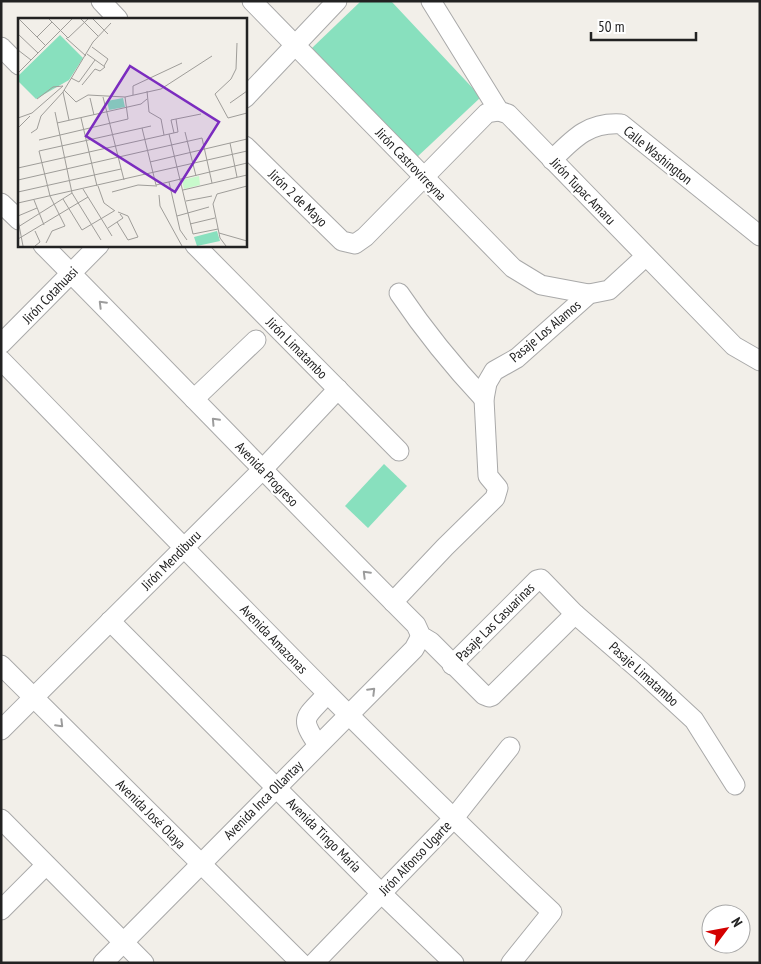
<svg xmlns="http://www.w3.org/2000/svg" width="761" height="964" font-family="'PT Sans Narrow',sans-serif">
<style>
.pitch{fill:#88e0be}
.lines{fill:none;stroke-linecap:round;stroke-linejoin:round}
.minor-casing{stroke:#a9a9a9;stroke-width:21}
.minor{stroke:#fff;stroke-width:19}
.oneway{stroke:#9c9c9c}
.labels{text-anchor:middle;stroke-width:4.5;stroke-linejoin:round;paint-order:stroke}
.street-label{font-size:14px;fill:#222;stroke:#fff}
.inset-road{fill:none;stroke:#9f9d99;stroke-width:1}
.view{fill:#7b2cbf;fill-opacity:0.15;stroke:#7b2cbf;stroke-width:2.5}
.inset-edge{fill:none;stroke:#222;stroke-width:2.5}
</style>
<rect width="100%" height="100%" fill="#f2efe9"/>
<g class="pitch">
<polygon points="361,1 391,1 481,97 416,158 312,48"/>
<polygon points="384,464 407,486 368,528 345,506"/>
</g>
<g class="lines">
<defs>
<g id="minor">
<polyline points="101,1 118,19"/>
<polyline points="252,1 513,268 541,285 589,294"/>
<polyline points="431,1 499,111 508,114 734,346 760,361"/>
<polyline points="1,47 19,65"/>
<polyline points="245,98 337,1"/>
<polyline points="245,146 342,241 355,244 365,237 487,113 499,111"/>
<path d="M552,160c21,-21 36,-38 69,-36l139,112"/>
<polyline points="1,203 19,220"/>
<path d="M43,245c125,126 248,255 373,380l5,11 10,6 53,53 5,2 3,-1 83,-82"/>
<polyline points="195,245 399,451"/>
<path d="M399,293c25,37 54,73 85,106"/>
<polyline points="1,344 99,245"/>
<path d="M1,360c182,186 361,374 551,552l-41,51"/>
<polyline points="194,399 256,340"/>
<polyline points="393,602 445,547 495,498 498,488 488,476 484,399 487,383 494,371 517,358 589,294 609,290 646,256"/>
<polyline points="110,621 381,893 454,963"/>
<polyline points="1,665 301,963"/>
<polyline points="452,665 537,580 541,579 575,614 642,672 694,720 735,785"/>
<polyline points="1,730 262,470 338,389"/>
<path d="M318,745c-20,-29 -12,-27 9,-51"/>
<polyline points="1,819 144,963"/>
<polyline points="1,910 46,865"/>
<polyline points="103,963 414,649 421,636"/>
<polyline points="314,963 453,819 510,747"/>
</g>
</defs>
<use href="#minor" class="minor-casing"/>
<use href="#minor" class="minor"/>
</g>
<defs><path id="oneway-chevron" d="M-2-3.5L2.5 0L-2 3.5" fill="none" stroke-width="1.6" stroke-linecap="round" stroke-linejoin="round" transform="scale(1.25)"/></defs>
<g class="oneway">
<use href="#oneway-chevron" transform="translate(102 304) rotate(-135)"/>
<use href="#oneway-chevron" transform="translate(215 421) rotate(-133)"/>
<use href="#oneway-chevron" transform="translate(366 574) rotate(-135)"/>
<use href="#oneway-chevron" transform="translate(372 691) rotate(-45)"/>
<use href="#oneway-chevron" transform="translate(60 724) rotate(45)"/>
</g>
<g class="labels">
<g class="street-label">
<text transform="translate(658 155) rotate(39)" y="5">Calle Washington</text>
<text transform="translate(411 164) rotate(46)" y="5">Jirón Castrovirreyna</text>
<text transform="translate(583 191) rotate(46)" y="5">Jirón Tupac Amaru</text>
<text transform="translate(298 198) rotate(44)" y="5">Jirón 2 de Mayo</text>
<text transform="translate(50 295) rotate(-46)" y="5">Jirón Cotahuasi</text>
<text transform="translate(545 331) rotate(-40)" y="5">Pasaje Los Alamos</text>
<text transform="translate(297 348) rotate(45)" y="5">Jirón Limatambo</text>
<text transform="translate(267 474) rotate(46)" y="5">Avenida Progreso</text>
<text transform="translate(171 560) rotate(-45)" y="5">Jirón Mendiburu</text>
<text transform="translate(495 622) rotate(-45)" y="5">Pasaje Las Casuarinas</text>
<text transform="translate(274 639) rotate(46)" y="5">Avenida Amazonas</text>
<text transform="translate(644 674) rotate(42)" y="5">Pasaje Limatambo</text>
<text transform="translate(263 800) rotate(-45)" y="5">Avenida Inca Ollantay</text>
<text transform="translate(151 814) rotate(45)" y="5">Avenida José Olaya</text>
<text transform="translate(324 835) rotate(45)" y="5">Avenida Tingo María</text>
<text transform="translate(415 858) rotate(-46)" y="5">Jirón Alfonso Ugarte</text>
</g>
</g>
<g transform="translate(18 18)">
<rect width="229" height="229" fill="#f2efe9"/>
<path d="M181,158l1,9 -16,4 -2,-9z" fill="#c8facc"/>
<path d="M42,17l23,23 -14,22 -33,19 -18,-18v-5zM105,80l2,9 -16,3 -2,-9zM199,213l3,10 -23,5 -3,-9z" fill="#88e0be"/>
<path class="inset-road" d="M1,1l27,27M31,1l19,19 20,-19M63,1l17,17M75,1l15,15M0,16l20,19M19,19l15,-15M48,20l20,18M219,25l-1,26 -5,10 -16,15 13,24 19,-5M74,29l16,12 -4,7M0,32l13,10 41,-41M0,55l13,-13M53,60l8,4 16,-22M64,67l13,-16 5,2 5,-4 -18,-13M46,72l12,12 12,-7 37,2 36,-8 51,-33M129,73l2,21 12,7 3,16M45,74l6,28M115,77v-9l49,-23M85,79l21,83M72,80l4,17M19,81l16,-12 10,-1M212,85l17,-12M37,94l17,81 29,47M0,100l14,-5 31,-27M63,100l16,68M39,105l84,-19 6,-5M0,110l12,-12M124,110l14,57 91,-22M167,114l11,44M13,115l6,-4 4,-13 22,-24 30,-50 18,-19M156,115l-3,-13 30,-6M151,116l24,100 25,-5M21,122l89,-21 -3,-22M212,125l7,34M132,144l97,-23M0,150l160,-36 -2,-13M0,162l184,-42 10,45M151,164l11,48 7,10M80,168l6,17 11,8M65,171l29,47M165,172l64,-15M0,174l103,-23M94,174l26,-7 19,1M141,177l1,11 22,40M45,181l19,31 32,-19M16,182l10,25M168,183l26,-5M0,185l229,-52M0,198l19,-8M159,198l32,-9M0,202l5,26M99,204l11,18 10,-3 -10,-21 -10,-4M172,206l25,-6M0,209l54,-34M90,210l15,-10 -3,-4M17,213l5,11 -5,4M201,215l28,8M0,221l70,-42M28,225l6,-12 13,-5 -15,-30 -11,-45 112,-25M208,228l-6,-8 -7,-34 4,-10 30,-8"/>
<path class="view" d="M112,48l89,56 -44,70 -89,-56z"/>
<rect width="229" height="229" class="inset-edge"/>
</g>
<rect width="761" height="964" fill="none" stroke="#222222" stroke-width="5"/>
<g transform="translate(726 929) rotate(58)"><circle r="24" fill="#ffffff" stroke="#a7a7a7"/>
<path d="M0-4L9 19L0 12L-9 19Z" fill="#d40000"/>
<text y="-8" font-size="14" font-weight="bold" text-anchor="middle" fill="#222222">N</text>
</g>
<path d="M591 32v8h105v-8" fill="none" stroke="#222222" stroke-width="2.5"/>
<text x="598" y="32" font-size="15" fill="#222222" stroke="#ffffff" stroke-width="4" paint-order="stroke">50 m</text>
</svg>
